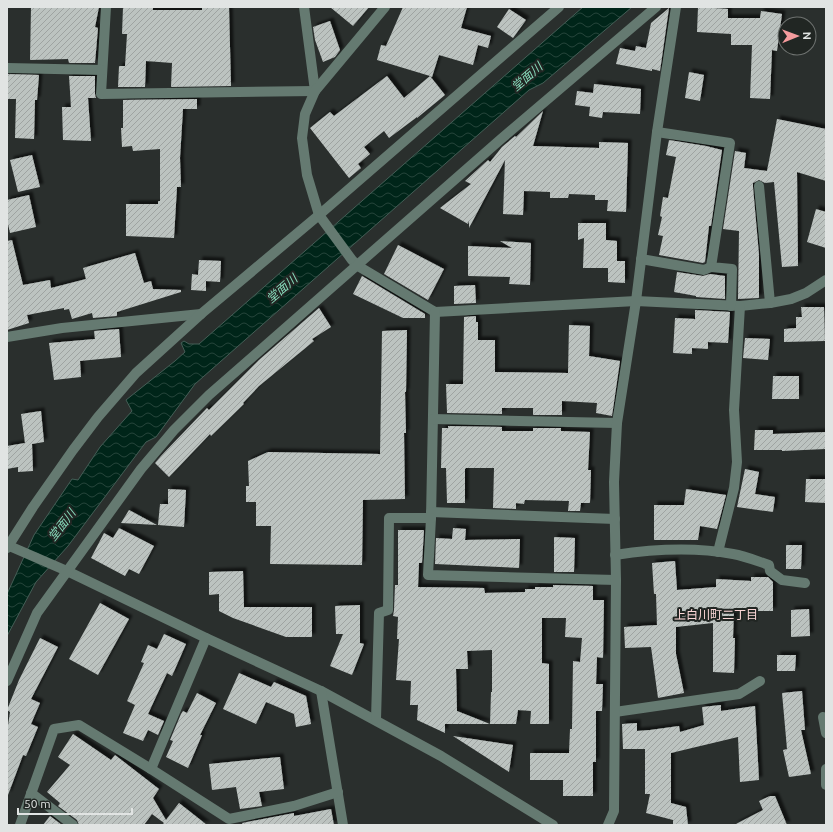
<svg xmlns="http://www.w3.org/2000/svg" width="833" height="832" font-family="Ubuntu,'Noto Sans JP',sans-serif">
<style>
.water{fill:url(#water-waves);stroke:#445e56}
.building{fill:url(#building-hatch);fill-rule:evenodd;filter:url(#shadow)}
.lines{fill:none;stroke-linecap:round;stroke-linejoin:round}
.minor{stroke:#657a71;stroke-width:10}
.labels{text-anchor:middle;stroke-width:4;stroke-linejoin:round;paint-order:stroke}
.water-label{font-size:12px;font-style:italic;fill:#87d9ba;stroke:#212623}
.neighbourhood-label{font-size:12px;fill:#fad6d6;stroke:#212623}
</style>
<defs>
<pattern id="water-waves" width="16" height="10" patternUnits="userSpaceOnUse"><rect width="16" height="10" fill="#002519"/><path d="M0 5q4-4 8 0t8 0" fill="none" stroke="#25443a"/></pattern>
<pattern id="building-hatch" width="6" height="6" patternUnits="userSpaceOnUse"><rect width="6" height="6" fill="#bcc3c0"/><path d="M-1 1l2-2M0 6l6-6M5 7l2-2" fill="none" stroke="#9ea3a1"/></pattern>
<filter id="shadow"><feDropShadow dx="3.5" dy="-3.5" stdDeviation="1" flood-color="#0009"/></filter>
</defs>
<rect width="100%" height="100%" fill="#2a2f2d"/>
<polygon class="water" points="583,7 632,7 543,83 529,90 195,384 156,437 146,442 68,546 36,582 7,636 7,594 34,535 72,479 78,480 100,447 132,411 126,400 175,361 185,352 181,343 184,341 189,344 199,344"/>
<g class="building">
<polygon points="31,7 99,7 95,27 98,28 95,63 69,63 68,59 30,60"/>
<polygon points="123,7 153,7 153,10 202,10 202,7 229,7 231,86 171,87 172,63 146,61 145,87 118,87 119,66 125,66 127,34 122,34"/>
<polygon points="330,7 369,7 353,26"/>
<polygon points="403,7 467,7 461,28 491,36 488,48 478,45 473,65 439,55 432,77 430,76 445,95 417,118 417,117 389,138 384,131 364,147 370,154 358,164 361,168 349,178 310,128 330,112 334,116 387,76 404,98 430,76 377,60 381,45 386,46"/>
<polygon points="698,7 728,9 728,18 760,18 761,11 782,14 777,51 772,50 770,99 750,98 752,45 731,45 731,34 697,32"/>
<polygon points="669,8 660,71 652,69 652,71 616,64 620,48 635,51 636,46 646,48 651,23"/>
<polygon points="509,9 526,20 513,38 497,27"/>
<polygon points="330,21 340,50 335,57 323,62 315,40 313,27"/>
<polygon points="689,72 704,75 700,101 685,98"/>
<polygon points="7,74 39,75 37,100 35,100 34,139 15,138 16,99 7,99"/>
<polygon points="69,76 95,76 95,94 96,98 88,98 91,141 63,140 62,107 71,107"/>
<polygon points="594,84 641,89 640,114 603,112 602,118 589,116 590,107 575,105 577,91 593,93"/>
<polygon points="197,99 197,109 183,109 180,158 181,187 177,187 174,238 126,236 126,204 158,204 158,201 160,201 160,149 133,151 132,146 122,147 121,128 123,128 123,100"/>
<polygon points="543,111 533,146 599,148 599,142 628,143 626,212 607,211 608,200 595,200 595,195 569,194 568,198 550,198 550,192 524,191 523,215 503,214 505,160 469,228 469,221 468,224 440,208 471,184 465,181 488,160 490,162 502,147 515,136 516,137"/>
<polygon points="777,119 826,129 826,181 797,172 798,266 782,267 774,182 765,183 759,180 753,183 753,187 759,255 759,298 738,299 739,231 723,229 735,151 746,153 744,168 767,171"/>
<polygon points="669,140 706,146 722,150 711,226 709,226 705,262 703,263 659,255 663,236 658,235 662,217 660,216 663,197 668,198 676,157 666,155"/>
<polygon points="32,155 40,187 18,192 10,160"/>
<polygon points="29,195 36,227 10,233 7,220 7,200"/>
<polygon points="816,209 826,212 826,248 807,242"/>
<polygon points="578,223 606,223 606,240 617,241 617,261 625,261 625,283 608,282 608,268 583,268 584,238 578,240"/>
<polygon points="12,240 23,285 50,280 51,288 86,279 83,268 135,253 144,283 151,281 153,289 181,290 181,292 117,312 117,316 93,318 92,313 72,319 69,309 64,310 64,308 27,315 29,323 7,330 7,241"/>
<polygon points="500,241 531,243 530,285 509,284 510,277 468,276 468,246 512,248"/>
<polygon points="398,245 444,269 428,300 384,274"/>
<polygon points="199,260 221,261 220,282 206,281 206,291 191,290 192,274 198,275"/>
<polygon points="677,272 703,276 710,274 725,276 725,299 696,297 696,296 674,292"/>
<polygon points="362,276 425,314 425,318 403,318 353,294"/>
<polygon points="475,285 476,303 454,304 454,286"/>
<polygon points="801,307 824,307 825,341 784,342 784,329 796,328 796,317 802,317"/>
<polygon points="319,308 331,327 312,339 314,341 259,386 243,403 244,404 211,436 210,434 169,477 155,463 161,456 207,408 209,410 259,360"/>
<polygon points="695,310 730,312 728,343 708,342 708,349 692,348 692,354 673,353 675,318 695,319"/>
<polygon points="476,316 476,322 478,322 478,340 495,340 495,372 568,373 569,325 590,326 589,356 620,361 612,416 596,413 597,403 562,401 562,415 533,415 533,408 502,408 502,414 447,413 446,384 463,384 464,317"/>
<polygon points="119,329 121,357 80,361 81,377 54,380 49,343 95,339 94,331"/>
<polygon points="407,330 406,392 405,392 406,433 404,433 405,499 363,500 362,565 270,564 271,526 256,526 256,502 246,502 246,486 249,486 248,461 268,452 380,454 382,331"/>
<polygon points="745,338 770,339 768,360 743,358"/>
<polygon points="773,376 799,376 799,399 772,399"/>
<polygon points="41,411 44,442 32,444 33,471 18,472 18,467 7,469 7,446 25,443 21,414"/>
<polygon points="448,426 502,427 502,431 533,431 533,428 561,428 561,431 590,432 588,470 591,470 590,503 581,503 580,511 568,511 569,501 525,500 524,504 516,503 516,509 493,508 494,468 466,468 465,469 465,503 447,503 446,468 441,468 442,428 448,428"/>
<polygon points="755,430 773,430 773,434 826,432 826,449 782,451 782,450 754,450"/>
<polygon points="745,469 759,472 755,494 775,497 773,512 737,507"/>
<polygon points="806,479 826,479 826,503 805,502"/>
<polygon points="168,489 186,490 184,527 158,525 160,504 168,504"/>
<polygon points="686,489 726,495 717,529 700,526 698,540 654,540 654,505 684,505"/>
<polygon points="129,510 157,525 121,523"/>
<polygon points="119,528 154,546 139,574 129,569 125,576 91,558 104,533 113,538"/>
<polygon points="453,528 466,529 465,540 520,539 519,568 435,564 436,538 452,539"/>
<path d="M398,530h26l-2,33h-3l-1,24 66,1 1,5 40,-1v-3h10v-2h18v-2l40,1v14h11l-1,58 -6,-1 -1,27h7l-1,27h-6v51h-3v34h-30v-16h-33v-27h39l1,-24h2l1,-68 7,1 2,-24 -17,-1 1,-19h-24v45l7,1v60h-19l1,-13 -13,-1 -2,14h-71v9l-28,-13 1,-15h-8l1,-24 -15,-1 3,-41h-2l1,-22 -5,-1 1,-6 1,-25h3zM492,650v42h-1l-1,32 -33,-13 -1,-42h12l-1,-18z"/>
<polygon points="554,537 575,538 574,572 554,572"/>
<polygon points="786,545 802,545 801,569 786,569"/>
<polygon points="675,561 677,590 716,587 716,579 751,581 751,577 768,577 773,582 773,611 734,611 733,638 735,638 734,673 713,672 713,623 676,627 676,654 684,693 658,698 651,647 625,648 624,627 657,625 656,594 654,594 652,563"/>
<polygon points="243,571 244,607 312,607 312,637 286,637 233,618 219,611 219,594 209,595 209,572"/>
<polygon points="100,603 129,619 98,675 69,659"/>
<polygon points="360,605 360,643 364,644 352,675 330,666 343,634 336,634 335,606"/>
<polygon points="809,609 810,636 791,637 791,610"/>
<polygon points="164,634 186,644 172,676 167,673 148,714 164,721 158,735 148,730 143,741 123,733 135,705 127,701 144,663 141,662 148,645 157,649"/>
<polygon points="40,638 58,647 31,699 40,703 31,724 38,727 26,756 23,755 8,795 7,795 7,732 10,712 7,710 19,680"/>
<polygon points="777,655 796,655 795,671 777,671"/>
<polygon points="239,673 271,687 274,682 306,696 311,724 296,727 294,714 266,702 256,724 223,709"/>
<polygon points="802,691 805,730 801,730 811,774 789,777 783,750 787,749 782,693"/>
<polygon points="197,693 216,703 200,735 202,735 188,768 166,757 173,741 170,740 181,714 183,711 187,713"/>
<polygon points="721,705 721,711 755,706 759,780 740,782 738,737 671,753 671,803 686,807 688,825 673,825 673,820 646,813 650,794 645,794 645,749 623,749 622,724 637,723 637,731 650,730 679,726 680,732 704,725 702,707"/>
<polygon points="73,734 111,760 115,755 159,789 153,798 166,820 179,803 207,825 162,825 164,823 152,814 144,825 79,825 77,820 58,806 60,803 47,792 70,765 58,757"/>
<polygon points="453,736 513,745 509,772"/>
<polygon points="280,757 284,789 259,792 262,806 240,809 236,787 212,790 209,764"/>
<polygon points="770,796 775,796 787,825 734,825 763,810 759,801"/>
<polygon points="331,809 334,825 243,825 242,823 294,813 294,816"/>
<polygon points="50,816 62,825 43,825"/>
</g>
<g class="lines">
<g class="minor">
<polyline points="106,7 101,94 315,91"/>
<polyline points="304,7 315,91"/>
<polyline points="385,7 315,91 305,114 302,138 307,175 319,215 352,260 358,266 435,312 636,301 740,306 770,303 791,299 806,293 826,280"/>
<polyline points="7,68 102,70"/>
<polyline points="657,132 730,143 711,267 732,269 731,306"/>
<polyline points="759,186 770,303"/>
<polyline points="641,259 704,270 711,267"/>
<polyline points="435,312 431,518 428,575 616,580"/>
<polyline points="7,337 62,328 201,314"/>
<polyline points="433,419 617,423"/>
<polyline points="431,512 615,519"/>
<polyline points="7,545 67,571 206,638 321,691 441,756 553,825"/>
<polyline points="7,548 33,507 73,450 98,417 136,373 201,314 319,215 559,7"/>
<polyline points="718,552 734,488 737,462 734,410 740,306"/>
<path d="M615,555c39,-6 80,-8 118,-1 12,2 24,7 36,11l1,6 12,9 23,3"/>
<polyline points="7,681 37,613 141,469 174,430 209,395 501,139 656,7"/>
<polyline points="321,691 343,825"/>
<polyline points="615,712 739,694 760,681"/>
<polyline points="823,717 826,733"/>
<polyline points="376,719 379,613 388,610 389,518 431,518"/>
<polyline points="151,769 206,638"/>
<polyline points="826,769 826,785"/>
<polyline points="31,793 73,825"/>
<polyline points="20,825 54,729 79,725 151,769 229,819 294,806 338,792"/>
<polyline points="608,825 614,811 616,580 614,482 617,423 636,301 657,132 676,7"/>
</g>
</g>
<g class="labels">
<g class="water-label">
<text transform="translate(527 77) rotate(-41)" y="4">堂面川</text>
<text transform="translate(282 289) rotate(-41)" y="4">堂面川</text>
<text transform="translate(62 525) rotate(-52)" y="4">堂面川</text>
</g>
<g class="neighbourhood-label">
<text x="716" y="619">上白川町二丁目</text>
</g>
</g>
<rect width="833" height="832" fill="none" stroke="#e1e4e3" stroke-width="16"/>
<g transform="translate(797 36) rotate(89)"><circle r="19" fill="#212623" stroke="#6e7270"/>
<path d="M0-3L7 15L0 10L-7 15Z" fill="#f59b9d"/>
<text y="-6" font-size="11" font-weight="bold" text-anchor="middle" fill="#e1e4e3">N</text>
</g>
<path d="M18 808v6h114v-6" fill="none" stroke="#e1e4e3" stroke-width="2"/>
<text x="24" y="808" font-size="12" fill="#e1e4e3" stroke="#212623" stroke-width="3" paint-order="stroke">50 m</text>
</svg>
